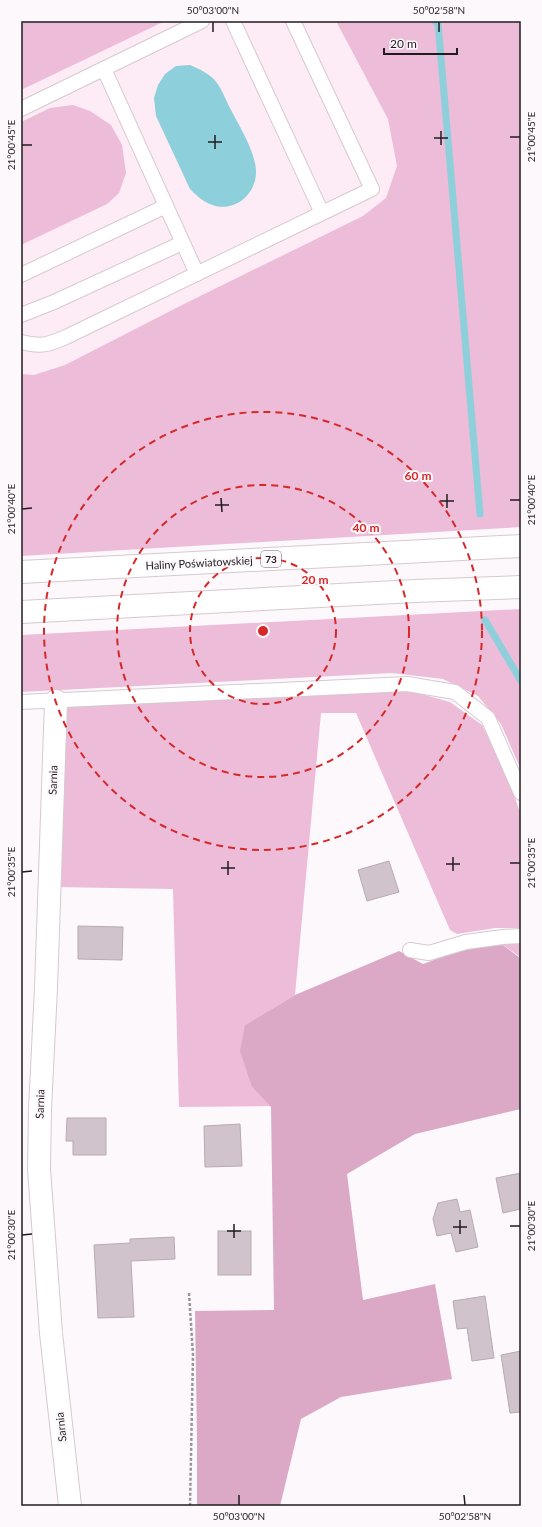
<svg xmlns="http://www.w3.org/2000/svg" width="542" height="1527" font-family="Lato,sans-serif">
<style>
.built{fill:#fdebf5}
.green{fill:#ecbcd8}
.forest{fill:#dba9c6}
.water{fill:#8dd0db}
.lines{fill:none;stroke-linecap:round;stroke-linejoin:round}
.stream{stroke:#8dd0db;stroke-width:7}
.building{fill:#d1c3cb;stroke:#b7aab2}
.lane-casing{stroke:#d6c9d0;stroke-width:16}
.street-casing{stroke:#d6c9d0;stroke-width:24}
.primary-casing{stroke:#d6c9d0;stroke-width:24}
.path{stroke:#999497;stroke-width:2.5;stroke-dasharray:3 2;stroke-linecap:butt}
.lane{stroke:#fff;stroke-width:14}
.street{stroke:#fff;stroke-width:22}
.primary{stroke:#fff;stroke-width:22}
.ticks{fill:none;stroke:#211c1f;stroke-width:1.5}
.ring{fill:none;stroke:#d62828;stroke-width:2;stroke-dasharray:7 5}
.labels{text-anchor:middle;stroke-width:4;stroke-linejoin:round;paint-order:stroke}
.shield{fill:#fdf8fb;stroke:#635e61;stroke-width:1}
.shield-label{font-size:10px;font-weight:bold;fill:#211c1f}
.street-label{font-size:11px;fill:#211c1f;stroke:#fdf8fb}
.centre{fill:#d62828;stroke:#fdf8fb;stroke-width:2}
.ring-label{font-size:12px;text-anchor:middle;font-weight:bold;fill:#d62828;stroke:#fdf8fb;stroke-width:4;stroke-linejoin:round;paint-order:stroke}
.neatline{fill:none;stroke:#211c1f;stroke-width:1.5}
.ticks-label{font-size:10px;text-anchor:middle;fill:#211c1f}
</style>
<rect width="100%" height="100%" fill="#fdf8fb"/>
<polygon class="built" points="21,21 403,21 456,445 21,507"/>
<g class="green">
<polygon points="21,21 165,21 21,90"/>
<polygon points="336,21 521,21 521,527 21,556 21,374 34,375 65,365 184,304 363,216 386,198 397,166 388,119"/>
<polygon points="73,105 90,111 111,125 122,145 126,173 119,193 107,204 21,245 21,122 50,108"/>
<polygon points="521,609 521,770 501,724 478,696 443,679 392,673 21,692 21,635"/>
<polygon points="407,690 450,702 482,725 506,773 521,815 521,928 495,928 457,934 450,930 356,713 321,713 295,995 245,1025 252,1087 271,1106 179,1107 173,889 54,887 60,717 68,705"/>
<polygon points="521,942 521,963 519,956 500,943"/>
</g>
<polygon class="forest" points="500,943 519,957 521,963 521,1109 415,1134 347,1174 363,1300 435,1284 452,1379 341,1397 301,1419 280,1506 197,1506 197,1440 195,1311 274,1310 271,1107 252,1087 240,1051 245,1025 295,995 399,951 423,964 456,952"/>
<path class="water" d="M190,65c9,4 21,9 27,18 5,7 9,17 13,25 9,18 26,44 26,64 0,24 -24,42 -46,32 -8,-3 -14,-9 -20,-15l-34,-73 -2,-18 4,-13 7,-11 11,-8z"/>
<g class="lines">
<g class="stream">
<polyline points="435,21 438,23 480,514"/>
<polyline points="485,620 521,681"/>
</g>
</g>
<g class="building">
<polygon points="389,861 399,892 367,901 358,870"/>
<polygon points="78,926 123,927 122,960 78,959"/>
<polygon points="67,1118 106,1118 106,1155 73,1155 73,1141 66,1141"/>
<polygon points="240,1124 242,1166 205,1167 204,1126"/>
<polygon points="521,1173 521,1209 503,1213 496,1178"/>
<polygon points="457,1199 460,1212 470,1210 478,1247 456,1252 451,1233 437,1236 433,1219 438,1203"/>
<rect x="218" y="1231" width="33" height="44"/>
<polygon points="174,1237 175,1259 131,1261 134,1317 98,1318 94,1245 130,1243 130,1239"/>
<polygon points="485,1296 494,1358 472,1361 467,1328 457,1329 453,1301"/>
<polygon points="521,1351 521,1412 510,1413 501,1355"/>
</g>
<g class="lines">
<defs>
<g id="lane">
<polyline points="233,21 322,213"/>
<polyline points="104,69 197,274"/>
<polyline points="21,109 202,21"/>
<polyline points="21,275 166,206"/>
<polyline points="21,315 54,302 182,243"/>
<path d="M21,342c20,5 27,3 45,-5l306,-148 -79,-168"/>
<polyline points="21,702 407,684 455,692 488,718 521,793"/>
<polyline points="410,950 429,953 466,942 503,937 521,936"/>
</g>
<polyline id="street" points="56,701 46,988 40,1109 39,1169 51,1333 70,1506"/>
<g id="primary">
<polyline points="21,572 521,546"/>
<polyline points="21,612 415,591 521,587"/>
</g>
</defs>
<use href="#lane" class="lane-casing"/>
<use href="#street" class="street-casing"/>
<use href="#primary" class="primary-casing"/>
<polyline class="path" points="189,1293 193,1355 190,1506"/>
<use href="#lane" class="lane"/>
<use href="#street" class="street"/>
<use href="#primary" class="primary"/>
</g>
<path class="ticks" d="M213,22v10M439,22v10M441,131v14M215,135v14M510,137h10M434,138h14M208,142h14M22,145h10M447,494v14M221,498l1,14M510,500h10M440,501h14M215,505h14M22,509l10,-1M453,857v14M228,861v14M510,863h10M446,864h14M221,868h14M22,872l10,-1M460,1220v14M234,1224v14M510,1226h10M453,1227h14M227,1231h14M22,1235l10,-1M239,1495v10M464,1495l1,10"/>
<g class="ring">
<circle cx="263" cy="631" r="73"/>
<circle cx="263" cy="631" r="146"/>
<circle cx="263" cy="631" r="219"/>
</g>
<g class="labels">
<rect class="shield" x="261" y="551" width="20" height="16" rx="3"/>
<g class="shield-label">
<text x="271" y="563">73</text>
</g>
<g class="street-label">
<text transform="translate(199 563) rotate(-3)" y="4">Haliny Poświatowskiej</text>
<text transform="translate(53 780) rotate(-88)" y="4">Sarnia</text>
<text transform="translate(40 1104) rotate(-88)" y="4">Sarnia</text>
<text transform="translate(61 1427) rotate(-96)" y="4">Sarnia</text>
</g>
</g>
<circle cx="263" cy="631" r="6" class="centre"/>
<g class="ring-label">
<text x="418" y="480">60 m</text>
<text x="366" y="532">40 m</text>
<text x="315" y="584">20 m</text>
</g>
<rect width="542" height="1527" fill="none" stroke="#fdf8fb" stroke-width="44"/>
<path d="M384 48v6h73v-6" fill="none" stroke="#211c1f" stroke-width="2"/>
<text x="390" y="48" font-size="12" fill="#211c1f" stroke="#fdf8fb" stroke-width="3" paint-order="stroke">20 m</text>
<rect x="22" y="22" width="498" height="1483" class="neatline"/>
<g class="ticks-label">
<text x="213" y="14">50°03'00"N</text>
<text x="439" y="14">50°02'58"N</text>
<text transform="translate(531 137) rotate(-90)" y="4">21°00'45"E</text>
<text transform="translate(11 145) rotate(-90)" y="4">21°00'45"E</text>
<text transform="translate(531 500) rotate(-90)" y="4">21°00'40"E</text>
<text transform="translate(11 509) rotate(-90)" y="4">21°00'40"E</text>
<text transform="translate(531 863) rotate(-90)" y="4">21°00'35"E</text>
<text transform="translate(11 872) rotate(-90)" y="4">21°00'35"E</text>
<text transform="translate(531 1226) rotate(-90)" y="4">21°00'30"E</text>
<text transform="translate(11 1235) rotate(-90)" y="4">21°00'30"E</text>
<text x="239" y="1520">50°03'00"N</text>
<text x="465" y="1520">50°02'58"N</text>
</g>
</svg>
